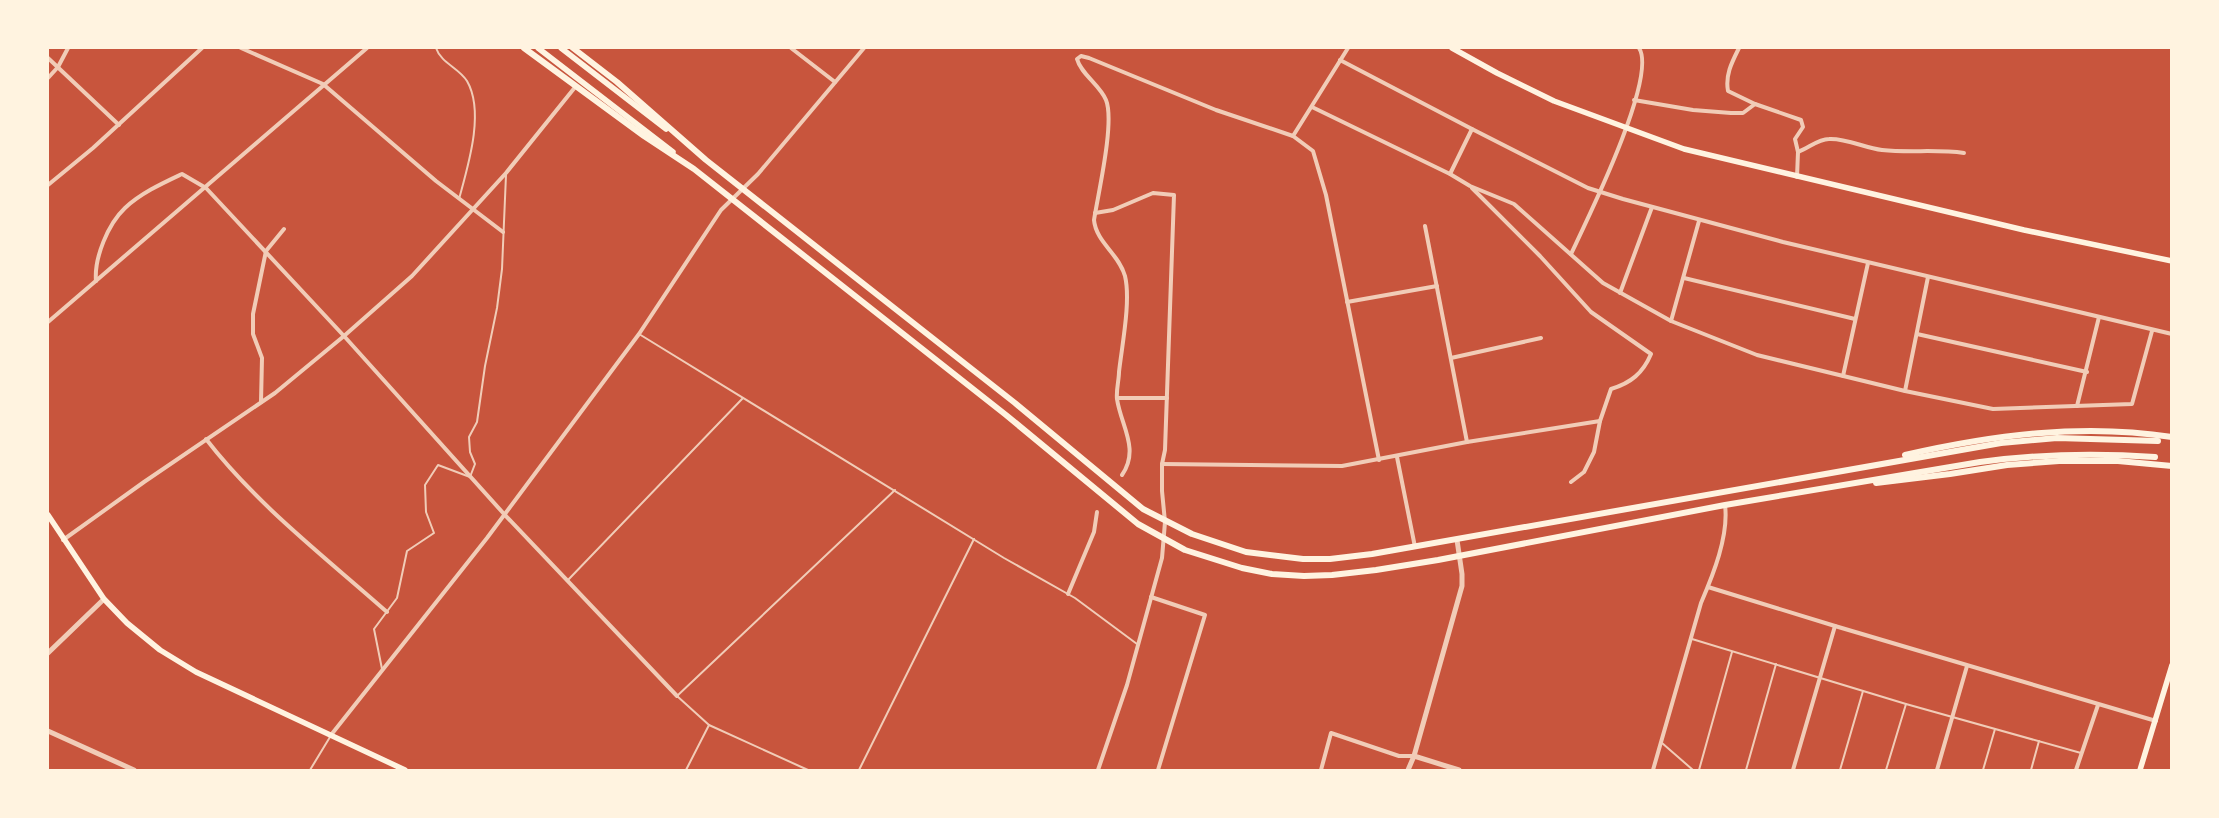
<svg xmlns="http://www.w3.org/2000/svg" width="2219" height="818" font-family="'Roboto Condensed',sans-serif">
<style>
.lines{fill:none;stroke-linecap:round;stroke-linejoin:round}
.service{stroke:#f1ccb7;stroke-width:2}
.minor{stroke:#f1ccb7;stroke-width:4}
.tertiary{stroke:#f1ccb7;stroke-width:5}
.secondary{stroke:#fff3e0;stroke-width:5.5}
.primary{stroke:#fff3e0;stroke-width:6}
</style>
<rect width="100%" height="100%" fill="#c8553d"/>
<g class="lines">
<g class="service">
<path d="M436,48c5,15 23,20 31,33 18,31 1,85 -8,118"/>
<polyline points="639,334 1004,558 1075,598 1137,644"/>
<polyline points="568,580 743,398"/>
<polyline points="1692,639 1906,704 2081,753"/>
<polyline points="382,669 374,629 397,598 407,551 434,533 426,512 425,485 438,465 470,477 475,464 470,452 469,437 477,422 485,366 497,308 502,269 506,175"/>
<polyline points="709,725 677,696 895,490"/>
<polyline points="1662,743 1693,770"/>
<polyline points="310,770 330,737"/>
<polyline points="686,770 709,725 808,770"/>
<polyline points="859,770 974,539"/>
<polyline points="1699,770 1732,652"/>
<polyline points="1746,770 1776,664"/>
<polyline points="1840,770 1863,691"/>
<polyline points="1886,770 1906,704"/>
<polyline points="1983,770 1995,729"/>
<polyline points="2031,770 2039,741"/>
</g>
<g class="minor">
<polyline points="241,48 323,84 436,181 503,232"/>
<polyline points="791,48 835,82"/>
<path d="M1739,48c-7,14 -14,27 -11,43l27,13 46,16 2,7 -8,12 3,13 -1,25"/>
<polyline points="48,58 119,125"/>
<polyline points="1340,60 1472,129 1588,188 1623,199 1783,242 2172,334"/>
<polyline points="48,78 58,67 68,48"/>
<polyline points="1634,100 1693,110 1731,113 1743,113 1755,104"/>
<polyline points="1312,107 1450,174 1470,186 1514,204 1603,283 1671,321 1757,355 1905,391 1993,409 2132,404 2152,331"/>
<polyline points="1293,136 1348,48"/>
<path d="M1798,152c11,-4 20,-13 31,-13 17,-1 36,9 53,11 28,3 55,-1 82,3"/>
<polyline points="1450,174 1472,129"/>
<polyline points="48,185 93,148 202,48"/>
<path d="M1472,188l68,68 51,56 60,42c-8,19 -20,29 -40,35l-11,32 -6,31 -10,20 -13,10"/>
<polyline points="1095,213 1113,210 1153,193 1174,195 1165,450 1162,464 1162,491 1165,522 1162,558 1127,685 1098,770"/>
<polyline points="1425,226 1467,442"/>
<path d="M1571,254c16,-34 87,-177 68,-206"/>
<polyline points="1684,278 1855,319"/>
<path d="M96,281c-2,-23 12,-57 29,-73 16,-15 38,-25 57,-34l24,14 138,148 160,178 173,182"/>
<polyline points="1620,293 1652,207"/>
<polyline points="1347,302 1437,286"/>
<polyline points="1671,321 1699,221"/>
<polyline points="48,322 367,48"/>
<polyline points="1917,334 2087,372"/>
<polyline points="1451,358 1541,338"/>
<polyline points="1843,376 1868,263"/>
<polyline points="1905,391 1928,277"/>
<polyline points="1117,398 1167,398"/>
<polyline points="261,402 262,358 253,334 253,314 266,251 284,229"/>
<polyline points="2077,406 2099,317"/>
<path d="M206,439c51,66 119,118 181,173"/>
<polyline points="1397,457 1415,547"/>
<polyline points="1162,464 1342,466 1467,442 1600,421"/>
<path d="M1122,475c18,-26 -1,-49 -5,-76 -1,-9 2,-19 2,-27 3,-27 12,-71 6,-96 -6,-22 -29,-34 -31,-56 4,-26 21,-98 12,-120 -6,-15 -25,-26 -29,-41l4,-3 8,2 127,52 77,26 20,15 13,44 53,265"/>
<polyline points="63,540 144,482 275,393 344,336 412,276 506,173 576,86"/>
<polyline points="1708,587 1835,626 2156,721"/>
<polyline points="1068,594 1094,532 1097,512"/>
<polyline points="1151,597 1205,615 1158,770"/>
<polyline points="331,735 487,538 639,334 721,210 758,174 864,48"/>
<polyline points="1321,770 1331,733 1399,756 1414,756"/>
<path d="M1653,770l48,-167c12,-28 28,-67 24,-98"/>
<polyline points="1793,770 1835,626"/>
<polyline points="1937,770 1967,666"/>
<polyline points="2076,770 2098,705"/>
</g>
<g class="tertiary">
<polyline points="48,653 104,599"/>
<polyline points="48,731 134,770"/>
<polyline points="1414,756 1459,770"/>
<polyline points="1408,770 1414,756 1462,586 1462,574 1457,540"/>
</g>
<g class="secondary">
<polyline points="538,48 673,152"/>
<polyline points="561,48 666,129"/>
<polyline points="1452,48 1497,73 1554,101 1684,149 2024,230 2172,261"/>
<polyline points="48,515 104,599 127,623 160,650 196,672 405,770"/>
<polyline points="2140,770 2172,665"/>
</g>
<g class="primary">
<path d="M524,48l120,88 50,33 312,246 132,109 47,26 57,18 30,6 32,2 28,-1 44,-5 62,-10 287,-55 255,-43c59,-8 117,-9 175,-5"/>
<polyline points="573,48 617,82 706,160 1015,403 1143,509 1192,534 1246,552 1303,559 1330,559 1372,554 2001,443 2057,438 2158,441"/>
<path d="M1905,455c88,-20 177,-32 267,-18"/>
<polyline points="1876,483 1950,474 2007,465 2059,461 2118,461 2172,466"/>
</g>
</g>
<rect width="2219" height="818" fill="none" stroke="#fff3e0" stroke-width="98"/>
</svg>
